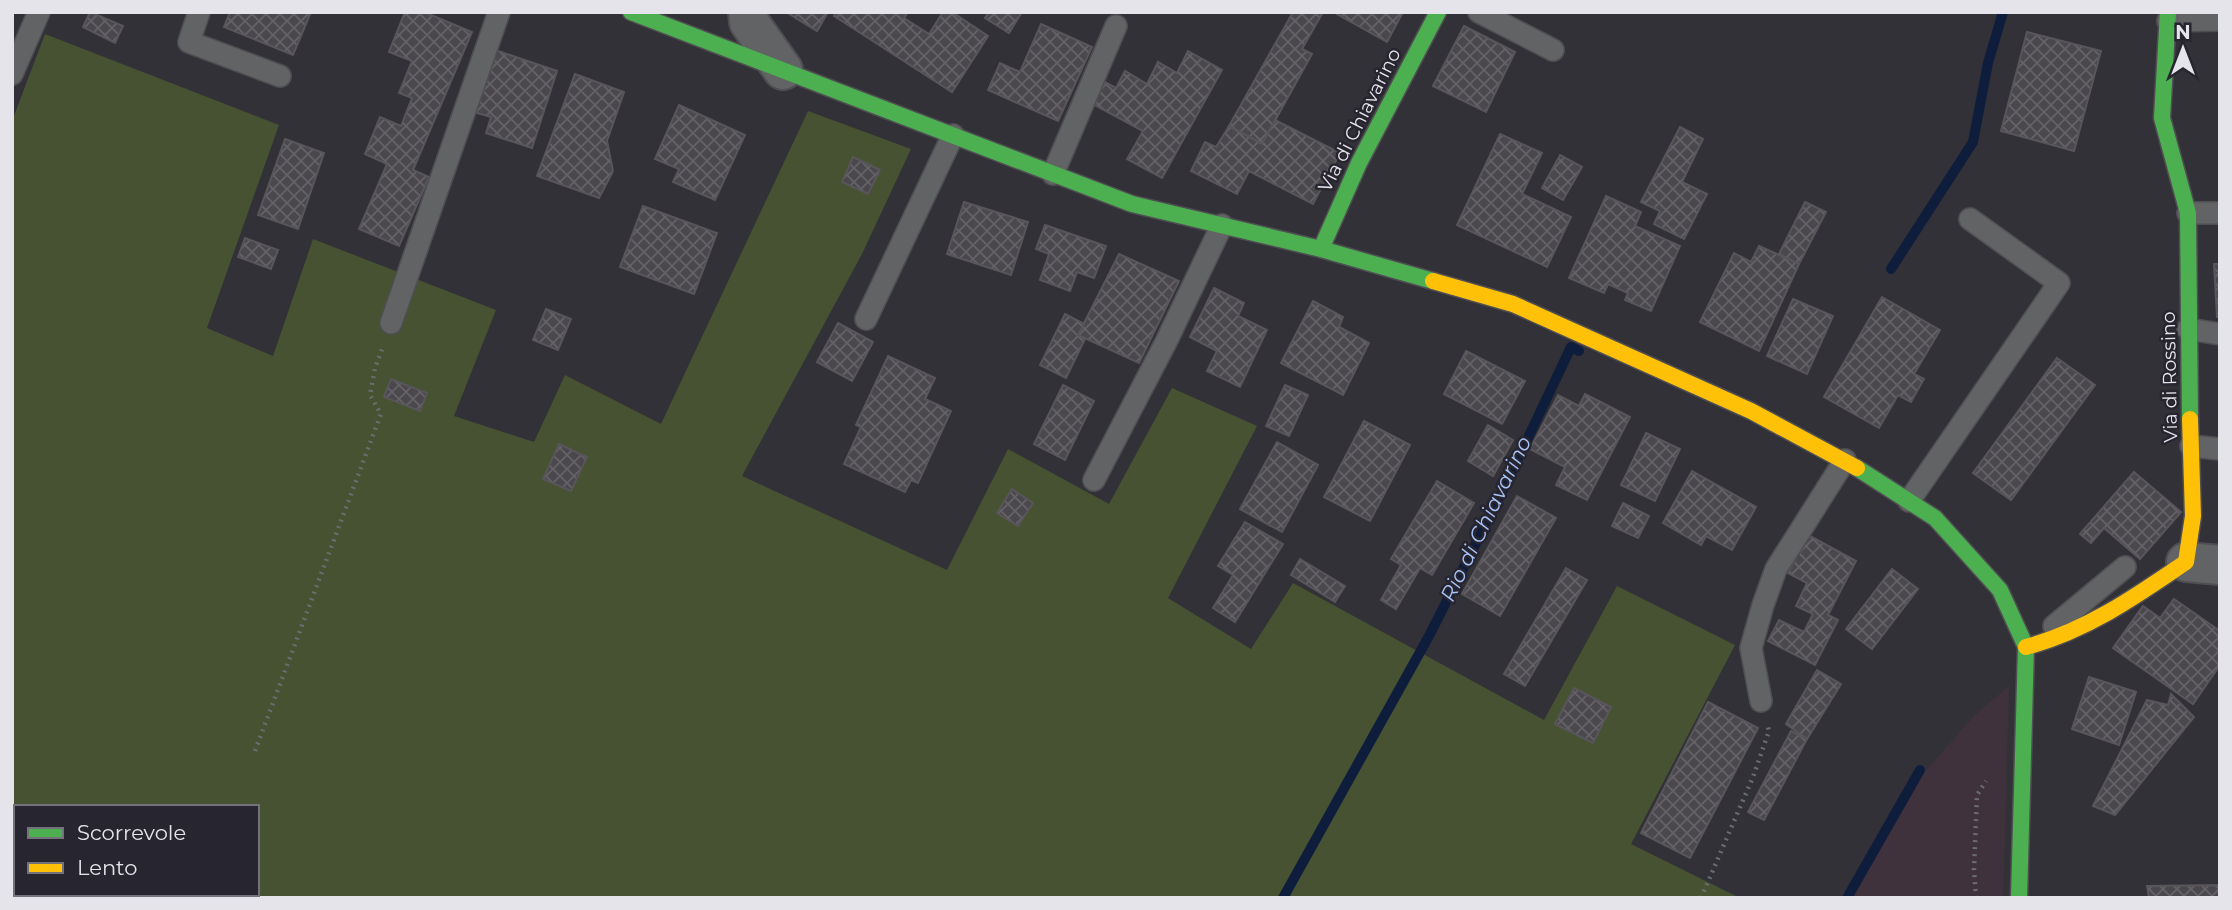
<svg xmlns="http://www.w3.org/2000/svg" width="2232" height="910" font-family="Montserrat,sans-serif">
<style>
.commercial{fill:#40323d}
.grass{fill:#465232}
.lines{fill:none;stroke-linecap:round;stroke-linejoin:round}
.stream{stroke:#0f1d3d;stroke-width:10}
.building{fill:url(#building-cross-hatch);stroke:#58565a;stroke-width:2}
.lane-casing{stroke:#4f4e53;stroke-width:24}
.street-casing{stroke:#4f4e53;stroke-width:42}
.fast-casing{stroke:#4f4e53;stroke-width:19}
.slow-casing{stroke:#4f4e53;stroke-width:19}
.path{stroke:#6b6c6d;stroke-width:4.5;stroke-dasharray:2 5;stroke-linecap:butt}
.lane{stroke:#626364;stroke-width:21}
.street{stroke:#626364;stroke-width:38}
.fast{stroke:#4caf50;stroke-width:16}
.slow{stroke:#ffc107;stroke-width:16}
.labels{text-anchor:middle;stroke-width:5;stroke-linejoin:round;paint-order:stroke}
.street-label{font-size:19px;fill:#e5e4eb;stroke:#27252f}
.water-label{font-size:21px;font-style:italic;fill:#a7c3f7;stroke:#27252f}
</style>
<defs>
<pattern id="building-cross-hatch" width="8" height="8" patternUnits="userSpaceOnUse" patternTransform="scale(1.75)"><rect width="8" height="8" fill="#4a484d"/><path d="M0 0l8 8M0 8l8-8" fill="none" stroke="#646267"/></pattern>
</defs>
<rect width="100%" height="100%" fill="#323137"/>
<polygon class="commercial" points="2009,686 2003,898 1848,898 1876,856 1915,783 1974,716"/>
<polygon class="grass" points="45,34 279,125 207,328 273,356 313,239 496,310 454,416 534,442 565,375 661,424 808,111 911,149 862,254 742,476 947,570 1008,449 1109,504 1172,388 1257,426 1168,598 1251,649 1293,583 1544,720 1617,586 1735,645 1631,844 1740,898 124,898 116,894 257,894 257,807 16,807 16,848 12,847 12,121"/>
<g class="lines">
<g class="stream">
<polyline points="1891,269 1973,142 1988,63 2003,12"/>
<polyline points="1283,898 1429,636 1508,480 1571,347 1579,351"/>
<polyline points="1847,898 1920,770"/>
</g>
</g>
<g class="building">
<polygon points="90,12 123,26 115,43 83,27"/>
<polygon points="230,12 311,12 293,55 224,27"/>
<polygon points="405,12 424,12 472,32 413,170 429,177 399,246 359,229 387,164 365,154 380,117 401,126 412,98 399,93 412,61 389,52"/>
<polygon points="786,12 828,12 817,31"/>
<polygon points="836,12 908,12 904,18 929,34 943,12 952,12 988,36 952,92 834,16"/>
<polygon points="989,12 1022,12 1009,33 985,18"/>
<polygon points="1293,12 1323,12 1302,49 1312,54 1262,144 1229,126"/>
<polygon points="1338,12 1403,12 1387,42 1337,14"/>
<polygon points="1041,24 1092,47 1058,121 988,90 1000,63 1020,72"/>
<polygon points="1464,26 1515,52 1486,112 1433,86"/>
<polygon points="2027,32 2101,51 2074,151 2001,131"/>
<polygon points="495,50 557,71 532,148 486,133 491,117 474,112"/>
<polygon points="1188,51 1222,70 1162,178 1127,159 1143,131 1093,104 1105,82 1116,88 1125,71 1147,84 1158,62 1177,73"/>
<polygon points="575,74 624,92 607,141 613,171 599,198 537,176"/>
<polygon points="679,105 745,135 715,200 673,182 679,169 655,159"/>
<polygon points="1275,120 1340,153 1313,204 1249,171 1237,194 1191,171 1205,142 1216,147 1229,126 1262,144"/>
<polygon points="1680,127 1703,139 1682,182 1707,194 1684,239 1654,224 1660,211 1641,202"/>
<polygon points="1500,134 1542,153 1522,194 1571,217 1547,267 1457,225"/>
<polygon points="285,139 324,153 298,229 258,215"/>
<polygon points="1560,155 1582,167 1563,200 1542,188"/>
<polygon points="853,157 880,170 868,194 842,182"/>
<polygon points="1606,196 1641,212 1635,226 1680,246 1651,311 1625,300 1628,293 1608,284 1604,293 1569,278"/>
<polygon points="964,202 1028,222 1011,275 947,254"/>
<polygon points="1805,202 1826,212 1799,264 1779,254"/>
<polygon points="643,206 717,233 694,294 620,267"/>
<polygon points="1045,225 1106,246 1094,278 1077,272 1070,291 1040,280 1049,254 1036,249"/>
<polygon points="245,238 278,250 271,269 238,257"/>
<polygon points="1759,246 1799,264 1759,351 1700,322 1734,253 1751,262"/>
<polygon points="1119,254 1179,281 1139,363 1078,335"/>
<polygon points="2214,264 2220,264 2220,317 2217,317"/>
<polygon points="1214,288 1244,303 1238,316 1267,330 1240,387 1207,371 1217,351 1190,337"/>
<polygon points="1882,297 1940,330 1914,374 1924,379 1911,402 1898,395 1879,428 1824,397"/>
<polygon points="1793,299 1833,316 1807,374 1767,356"/>
<polygon points="1313,301 1343,317 1339,327 1369,343 1343,395 1281,363"/>
<polygon points="546,309 571,319 558,350 533,340"/>
<polygon points="1065,314 1084,324 1078,335 1085,339 1066,378 1040,365"/>
<polygon points="838,323 873,342 852,381 817,362"/>
<polygon points="1466,351 1525,381 1502,424 1444,394"/>
<polygon points="888,356 935,378 925,399 951,411 918,483 911,480 905,492 844,464 861,427 856,425"/>
<polygon points="2057,358 2095,385 2011,500 1973,473"/>
<polygon points="391,379 427,393 420,411 384,397"/>
<polygon points="1063,385 1094,401 1065,460 1034,444"/>
<polygon points="1285,385 1308,395 1289,436 1266,426"/>
<polygon points="1585,394 1630,417 1587,500 1556,485 1565,467 1530,449 1558,395 1579,406"/>
<polygon points="1364,421 1410,445 1370,521 1324,497"/>
<polygon points="1488,425 1513,440 1493,476 1468,461"/>
<polygon points="1646,433 1680,449 1655,501 1621,485"/>
<polygon points="1277,442 1318,465 1282,532 1240,509"/>
<polygon points="559,444 587,457 571,491 543,479"/>
<polygon points="1692,471 1756,507 1732,550 1706,536 1701,545 1663,523"/>
<polygon points="2134,472 2181,512 2140,559 2104,528 2091,543 2080,534"/>
<polygon points="1437,481 1474,503 1432,575 1420,568 1396,609 1381,600 1401,565 1391,559"/>
<polygon points="1012,489 1033,503 1018,526 997,513"/>
<polygon points="1517,496 1556,518 1500,616 1462,594"/>
<polygon points="1623,503 1649,516 1638,538 1612,526"/>
<polygon points="1245,522 1283,544 1235,622 1213,608 1233,575 1218,566"/>
<polygon points="1808,535 1856,561 1828,615 1838,620 1815,665 1768,641 1779,620 1804,632 1813,614 1796,606 1807,583 1788,573"/>
<polygon points="1300,559 1345,586 1335,602 1291,575"/>
<polygon points="1566,568 1587,580 1525,686 1504,674"/>
<polygon points="1892,569 1918,589 1872,649 1846,629"/>
<polygon points="2174,599 2220,631 2220,665 2193,704 2113,648 2143,606 2160,618"/>
<polygon points="1817,670 1841,684 1807,739 1786,724"/>
<polygon points="2089,677 2136,692 2119,745 2072,729"/>
<polygon points="1574,688 1611,707 1593,743 1555,724"/>
<polygon points="2171,694 2194,717 2115,815 2093,806 2147,700 2168,705"/>
<polygon points="1708,702 1758,728 1690,858 1641,833"/>
<polygon points="1791,731 1807,739 1764,820 1748,812"/>
<polygon points="2220,885 2220,898 2149,898 2147,886"/>
</g>
<g class="lines">
<defs>
<g id="lane">
<polyline points="199,12 189,42 280,76"/>
<polyline points="1479,12 1553,50"/>
<polyline points="2168,21 2220,20"/>
<polyline points="12,74 39,12"/>
<polyline points="1053,174 1116,26"/>
<polyline points="2188,213 2220,213"/>
<polyline points="866,319 953,135"/>
<polyline points="391,323 499,12"/>
<polyline points="2188,329 2220,334"/>
<polyline points="2191,446 2220,449"/>
<polyline points="1094,480 1166,342 1222,225"/>
<polyline points="1909,501 2059,283 1970,219"/>
<polyline points="2054,626 2125,567"/>
<polyline points="1761,701 1751,648 1763,605 1776,569 1845,460"/>
</g>
<g id="street">
<polyline points="748,12 749,22 783,70"/>
<polyline points="2186,562 2220,565"/>
</g>
<g id="fast">
<polyline points="631,12 1132,204 1321,249 1433,281"/>
<polyline points="2168,12 2162,118 2188,213 2190,419"/>
<polyline points="1321,249 1359,163 1438,12"/>
<polyline points="1857,468 1935,518 2000,590 2026,647 2019,898"/>
</g>
<g id="slow">
<polyline points="1433,281 1513,304 1751,411 1857,468"/>
<path d="M2026,647c60,-16 109,-50 160,-85l7,-46 -3,-97"/>
</g>
</defs>
<use href="#lane" class="lane-casing"/>
<use href="#street" class="street-casing"/>
<use href="#fast" class="fast-casing"/>
<use href="#slow" class="slow-casing"/>
<g class="path">
<polyline points="255,751 381,414 370,395 375,368 382,349"/>
<polyline points="1701,898 1753,777 1769,731 1768,727"/>
<polyline points="1976,898 1974,869 1977,795 1986,781"/>
</g>
<use href="#lane" class="lane"/>
<use href="#street" class="street"/>
<use href="#fast" class="fast"/>
<use href="#slow" class="slow"/>
</g>
<g class="labels">
<g class="street-label">
<text transform="translate(1359 120) rotate(-63)" y="7">Via di Chiavarino</text>
<text transform="translate(2169 377) rotate(-91)" y="7">Via di Rossino</text>
</g>
<g class="water-label">
<text transform="translate(1486 519) rotate(-64)" y="7">Rio di Chiavarino</text>
</g>
</g>
<rect width="2232" height="910" fill="none" stroke="#e5e4eb" stroke-width="28"/>
<rect x="14" y="805" width="245" height="91" fill="#27252f" stroke="#73717a" stroke-width="2"/>
<rect x="28" y="828" width="35" height="10" fill="#4caf50" stroke="#73717a" stroke-width="2"/>
<text x="77" y="840" font-size="21" fill="#e5e4eb">Scorrevole</text>
<rect x="28" y="863" width="35" height="10" fill="#ffc107" stroke="#73717a" stroke-width="2"/>
<text x="77" y="875" font-size="21" fill="#e5e4eb">Lento</text>
<g transform="translate(2183 49)" stroke="#27252f" stroke-width="5" paint-order="stroke">
<path d="M0-5L12 26L0 18L-12 26Z" fill="#e5e4eb"/>
<text y="-10" font-size="19" font-weight="bold" text-anchor="middle" fill="#e5e4eb">N</text>
</g>
</svg>
